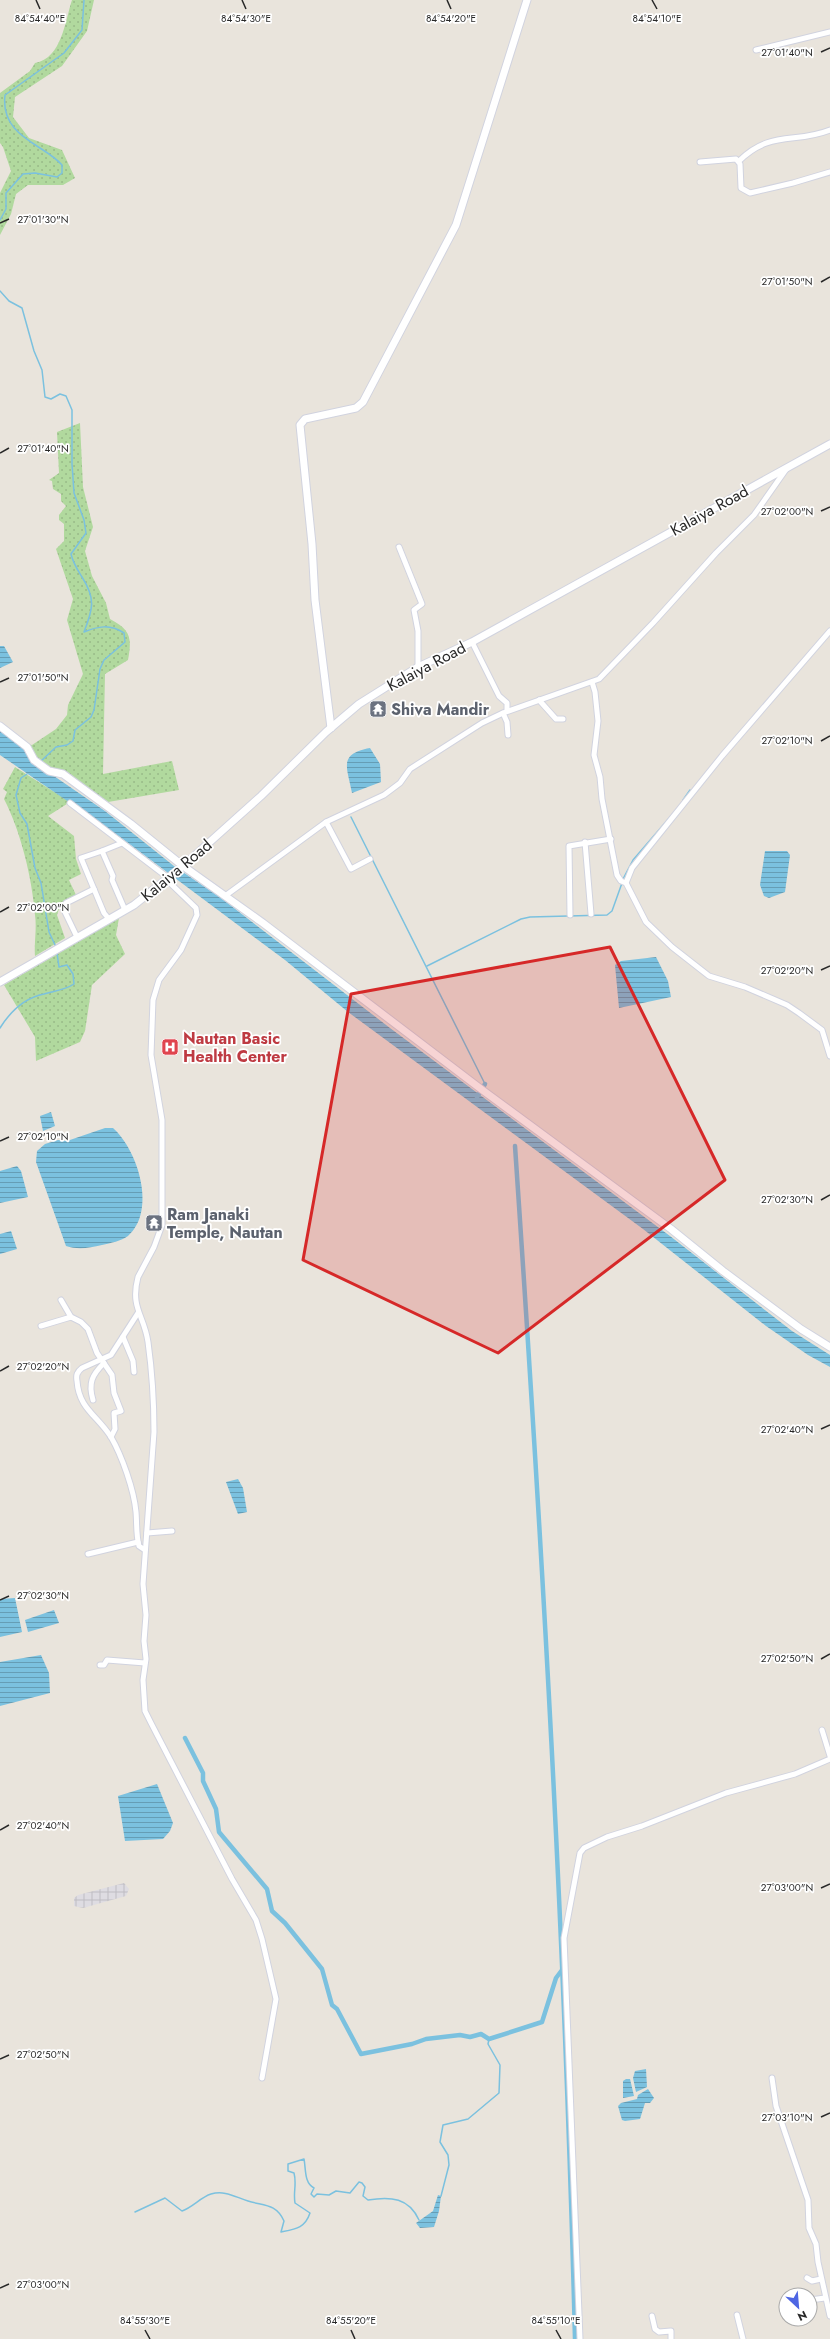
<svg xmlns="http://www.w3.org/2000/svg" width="830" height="2339" font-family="Jost,sans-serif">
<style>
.industrial{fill:url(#industrial-grid)}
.grass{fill:url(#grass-dots)}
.water{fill:url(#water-rules)}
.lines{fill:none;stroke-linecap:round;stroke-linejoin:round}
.stream{stroke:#7bc1df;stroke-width:1.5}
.canal{stroke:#7bc1df;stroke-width:4.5}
.street-casing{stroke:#d1d3df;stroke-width:7}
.secondary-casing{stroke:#d1d3df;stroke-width:9}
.street{stroke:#fff;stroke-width:5}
.secondary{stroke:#fff;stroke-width:7}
.marked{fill:#d62828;fill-opacity:0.2;stroke:#d62828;stroke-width:3;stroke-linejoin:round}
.ticks{fill:none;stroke:#282828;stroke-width:1.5}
.labels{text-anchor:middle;stroke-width:3.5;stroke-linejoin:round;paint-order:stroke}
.street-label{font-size:16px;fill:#282828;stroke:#fff}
.worship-label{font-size:16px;font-weight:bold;fill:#5b616d;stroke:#fff;text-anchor:start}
.health-label{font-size:16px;font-weight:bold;fill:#be3a42;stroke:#fff;text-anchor:start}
.ticks-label{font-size:10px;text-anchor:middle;fill:#282828;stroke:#fff;stroke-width:3.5;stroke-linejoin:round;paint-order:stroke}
</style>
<defs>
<pattern id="industrial-grid" width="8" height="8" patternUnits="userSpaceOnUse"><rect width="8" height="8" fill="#dedce2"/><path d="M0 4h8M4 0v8" fill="none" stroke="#bebdc2"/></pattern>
<pattern id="grass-dots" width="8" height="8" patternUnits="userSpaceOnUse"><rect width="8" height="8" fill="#b1d99e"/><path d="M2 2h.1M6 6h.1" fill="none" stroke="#98ba88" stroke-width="1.8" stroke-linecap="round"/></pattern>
<pattern id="water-rules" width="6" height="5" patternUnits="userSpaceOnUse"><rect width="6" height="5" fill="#7bc1df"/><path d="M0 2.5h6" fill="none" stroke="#659db5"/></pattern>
</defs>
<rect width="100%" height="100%" fill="#e9e4dc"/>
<polygon class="industrial" points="124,1883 129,1889 126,1896 83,1908 74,1906 74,1898 78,1895"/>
<g class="grass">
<path d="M72,0h22l-7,31 -25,35 -47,31 -2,20 16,21 33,12 13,28 -12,7h-35l-12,9 -5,20 -11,21v-42l11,-22 -8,-24 -3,-4v-50l30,-22 5,-8c27,-5 30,-42 37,-63z"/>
<path d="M80,423l3,64 10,40 -8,24 7,25 14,27 4,16c21,11 22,19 18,41l-23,14 -2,100 69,-13 7,29 -71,12c-20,-16 -49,-23 -69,-41 -5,-4 -9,-11 -13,-17l6,1 24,-16 11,-14 1,-10 15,-31 -16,-54 6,-21 -17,-50 8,-8v-17l-5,-4v-5l7,-9 -5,-5v-7l-8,-5 -1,-8 -3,-1 10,-7 -2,-41z"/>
<path d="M15,767l55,35 -22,14 26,20 2,23 5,15 -12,6 7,15 -15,8 -4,12 8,23 -30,18c-1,-14 2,-27 0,-41 -3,-37 -14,-83 -31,-116l3,-7 -4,-3z"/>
<polygon points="119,918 116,935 125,954 92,985 85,1031 80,1042 36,1061 35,1037 4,985"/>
</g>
<g class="water">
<polygon points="0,646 4,646 13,662 0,668"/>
<polygon points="0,729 54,776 105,811 174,866 221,898 390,1028 670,1236 792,1331 830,1355 830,1367 808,1355 766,1326 643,1229 348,1012 285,960 120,837 0,755"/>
<path d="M370,748l10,16 1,18 -29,11c-5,-26 -14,-39 18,-45z"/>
<polygon points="765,851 787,851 790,855 785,892 769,898 764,896 760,885"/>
<polygon points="656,957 668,981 671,997 619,1008 615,965 621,961"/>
<polygon points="51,1112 55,1126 43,1131 40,1116"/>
<path d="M105,1128h8c25,22 44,83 15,108 -7,5 -17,7 -26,9 -13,3 -24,5 -36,1l-30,-84 1,-11 8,-7 13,-4 9,1z"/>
<polygon points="17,1166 21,1171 28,1197 0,1203 0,1171"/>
<polygon points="11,1231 17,1249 0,1254 0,1234"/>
<polygon points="238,1479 243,1488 247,1512 238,1514 226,1482"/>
<polygon points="15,1598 22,1632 0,1637 0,1599"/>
<polygon points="54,1610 59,1623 28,1632 25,1620"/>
<polygon points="41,1655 49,1673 50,1693 0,1706 0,1662"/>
<polygon points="157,1784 173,1823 170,1831 163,1839 125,1841 118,1796"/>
<polygon points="646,2069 647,2087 636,2092 633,2078 635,2071"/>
<polygon points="626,2079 630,2079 634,2096 623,2098 623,2081"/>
<polygon points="648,2089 654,2098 650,2103 645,2103 640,2119 625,2121 622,2120 618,2106 621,2103 637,2099 638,2095"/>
<polygon points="438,2195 441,2196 439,2211 434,2227 420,2228 416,2223 433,2211"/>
</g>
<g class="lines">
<g class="stream">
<path d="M0,220l6,-11v-16l17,-19 12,-1 22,4 5,-4v-8c-18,-21 -62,-28 -57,-70l59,-42 18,-23 2,-30"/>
<path d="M0,291l9,10 13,7 12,43 8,19 3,27 6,2 9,-5 6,2 6,14v54l2,29 10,27 2,13 -15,21c2,9 6,15 11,23 14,22 11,32 2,55 14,-6 26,-8 40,1l1,9 -21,18 -4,9 -6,41 -3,7 -16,13 -2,11 -6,4 -11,2 -16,15"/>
<polyline points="27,774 21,778 16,795 20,813 27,824 35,868 41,883 49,932 56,947"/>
<polyline points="683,800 690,790"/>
<polyline points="351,817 485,1084"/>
<polyline points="623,879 633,860 671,816"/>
<polyline points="427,966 521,919 530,917 607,915 612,911 622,883"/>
<path d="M0,1028c10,-16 24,-30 44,-34 10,-3 21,-4 30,-10l-1,-10 -6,-9 -8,2 -2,-14"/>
<polyline points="441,2196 449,2165 448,2155 440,2142 443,2125 468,2119 499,2093 500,2065 488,2044 489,2039"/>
<path d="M135,2212l30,-14 17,13c11,-4 19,-14 29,-17 14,-4 24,3 37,7 15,5 28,2 36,20l-3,11c15,-3 24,-4 29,-19l-15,-10c-2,-11 2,-19 -1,-30l-6,-2v-7l16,-5c2,10 0,24 10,29l-3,6 3,3 3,-3 12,1 7,-4 14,2 9,-11 3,1 3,4 -2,9 5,4c23,-4 41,-2 51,20"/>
</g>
<g class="canal">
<polyline points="477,1097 485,1084"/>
<path d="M515,1146c27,397 50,795 60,1193"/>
<polyline points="185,1738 203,1773 203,1781 216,1809 219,1832 267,1889 272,1911 285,1923 322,1969 332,2005 337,2009 361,2054 412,2044 426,2039 460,2035 470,2037 481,2034 489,2039 542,2022 556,1978 562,1970"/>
</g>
<defs>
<g id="street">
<polyline points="756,50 830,32"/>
<path d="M739,161c31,-31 56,-17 91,-31"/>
<polyline points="700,162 736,159 740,164 741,188 750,193 793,183 830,172"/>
<polyline points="399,547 422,604 414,610 418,631 418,667"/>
<polyline points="830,631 722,756 632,868 626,883 646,922 672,947 709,976 745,987 787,1005 799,1013 822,1030 830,1056"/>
<polyline points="472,642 499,696 507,703 507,711"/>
<polyline points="592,682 595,692 598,721 594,755 600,777 602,799 617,875 621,881 626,883"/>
<polyline points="539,700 556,719 563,719"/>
<polyline points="503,713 507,722 508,735"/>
<path d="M70,803l97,74 4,7 25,24 1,7 -16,35 -22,30 -6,20 -2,55 11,65v105l-8,22 -16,30c-8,31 6,38 10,65 4,29 6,60 6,90l-11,152 3,31 -2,26 2,18 -3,21 2,31 6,12 81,156 24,41 6,19 14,60 -14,79"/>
<polyline points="326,822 351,869 370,859"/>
<polyline points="585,842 591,914"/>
<polyline points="102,851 122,843"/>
<polyline points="225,896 326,822 384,795 400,783 410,769 482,723 503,713 599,679 653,623 716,553 754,515 787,468"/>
<polyline points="570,915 569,846 611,839"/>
<polyline points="109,919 104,913 81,858 102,851 113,876 112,880 125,910"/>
<polyline points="77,937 63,908 66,903 94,889"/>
<polyline points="61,1300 71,1317 81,1322 88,1329 97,1353 112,1375 114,1393 121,1411 114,1413 115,1429 111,1437"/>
<path d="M138,1313l-27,42 -29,13c-5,4 -6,7 -5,13 2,28 20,34 34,56 11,19 23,53 25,75 1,11 0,23 3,34l6,4"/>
<polyline points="41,1326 71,1317"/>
<polyline points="123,1337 133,1361 134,1372"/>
<path d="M93,1400c-5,-17 -1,-25 11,-37"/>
<polyline points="147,1533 172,1531"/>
<polyline points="88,1554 138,1542"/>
<polyline points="100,1665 104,1665 107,1660 145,1663"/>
<polyline points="822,1730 830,1756"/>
<polyline points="772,2078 776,2106 808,2200 809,2228 816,2244 818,2262 830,2316"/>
<polyline points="807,2278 812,2281 821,2279"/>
<polyline points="810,2300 825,2298"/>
<polyline points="737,2315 743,2339"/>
<polyline points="652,2316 655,2329 659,2332 671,2331 671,2339"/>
<polyline points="580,2339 564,1938 580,1853 584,1848 607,1837 642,1826 726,1793 795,1774 830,1759"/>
</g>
<g id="secondary">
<polyline points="0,726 27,747 34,760 49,771 63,774 131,824 183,866 263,923 481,1089 671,1229 723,1271 801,1329 830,1347"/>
<polyline points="331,728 315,600 312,544 300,425 305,419 356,408 363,402 456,225 527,0"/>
<polyline points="0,982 134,905 183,866 261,796 326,732 359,704 418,667 472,642 830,444"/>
</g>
</defs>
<use href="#street" class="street-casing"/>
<use href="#secondary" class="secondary-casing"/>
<use href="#street" class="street"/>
<use href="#secondary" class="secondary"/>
</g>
<path class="marked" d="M610,947l115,233 -227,173 -195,-93 48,-266z"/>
<path class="ticks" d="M36,0l4,9M242,0l4,9M447,0l4,9M652,0l5,9M821,52l9,-4M0,223l9,-4M821,282l9,-5M0,453l9,-5M821,511l9,-4M0,682l9,-4M821,741l9,-5M0,912l9,-5M821,970l9,-4M0,1141l9,-4M821,1200l9,-5M0,1371l9,-5M821,1429l9,-4M0,1600l9,-4M821,1659l9,-5M0,1830l9,-5M821,1888l9,-4M0,2059l9,-4M821,2117l9,-4M0,2288l9,-4M145,2330l5,9M351,2330l4,9M556,2330l5,9"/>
<defs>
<symbol id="temple-square" viewBox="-11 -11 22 22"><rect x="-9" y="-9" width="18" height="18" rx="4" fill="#6b7280" stroke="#fff"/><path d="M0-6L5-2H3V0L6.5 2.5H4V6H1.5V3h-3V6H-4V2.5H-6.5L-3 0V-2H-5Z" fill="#fff"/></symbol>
<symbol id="hospital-square" viewBox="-11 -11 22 22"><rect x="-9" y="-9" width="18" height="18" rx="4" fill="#e0444e" stroke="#fff"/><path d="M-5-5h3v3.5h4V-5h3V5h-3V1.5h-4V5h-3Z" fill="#fff"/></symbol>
</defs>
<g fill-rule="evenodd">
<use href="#temple-square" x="368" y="699" width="20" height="20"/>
<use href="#hospital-square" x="160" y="1037" width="20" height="20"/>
<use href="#temple-square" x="144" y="1213" width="20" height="20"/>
</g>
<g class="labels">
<g class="street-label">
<text transform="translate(709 510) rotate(-29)" y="6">Kalaiya Road</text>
<text transform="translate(426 666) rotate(-28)" y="6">Kalaiya Road</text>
<text transform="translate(176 870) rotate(-40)" y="6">Kalaiya Road</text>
</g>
<g class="worship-label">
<text x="391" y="715">Shiva Mandir</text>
<text x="167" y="1220">Ram Janaki<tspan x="167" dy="18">Temple, Nautan</tspan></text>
</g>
<g class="health-label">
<text x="183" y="1044">Nautan Basic<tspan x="183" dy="18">Health Center</tspan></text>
</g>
</g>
<g class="ticks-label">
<text x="40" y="22">84°54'40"E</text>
<text x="451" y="22">84°54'20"E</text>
<text x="657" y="22">84°54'10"E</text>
<text x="246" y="22">84°54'30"E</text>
<text x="787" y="56">27°01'40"N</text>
<text x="43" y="223">27°01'30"N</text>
<text x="787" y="285">27°01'50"N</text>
<text x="43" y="452">27°01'40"N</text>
<text x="787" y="515">27°02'00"N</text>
<text x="43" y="681">27°01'50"N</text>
<text x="787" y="744">27°02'10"N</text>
<text x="43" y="911">27°02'00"N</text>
<text x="787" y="974">27°02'20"N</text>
<text x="43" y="1140">27°02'10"N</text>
<text x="787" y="1203">27°02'30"N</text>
<text x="43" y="1370">27°02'20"N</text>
<text x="787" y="1433">27°02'40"N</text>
<text x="43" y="1599">27°02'30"N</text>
<text x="787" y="1662">27°02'50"N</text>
<text x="43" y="1829">27°02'40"N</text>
<text x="787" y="1891">27°03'00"N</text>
<text x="43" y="2058">27°02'50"N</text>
<text x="787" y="2121">27°03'10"N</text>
<text x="43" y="2288">27°03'00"N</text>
<text x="145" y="2324">84°55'30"E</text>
<text x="351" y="2324">84°55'20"E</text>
<text x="556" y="2324">84°55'10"E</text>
</g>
<g transform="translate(798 2307) rotate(154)"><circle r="19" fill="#ffffff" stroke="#a9a9a9"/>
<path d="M0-3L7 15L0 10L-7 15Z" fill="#4e66e3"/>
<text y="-6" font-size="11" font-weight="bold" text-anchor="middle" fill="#282828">N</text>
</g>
</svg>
